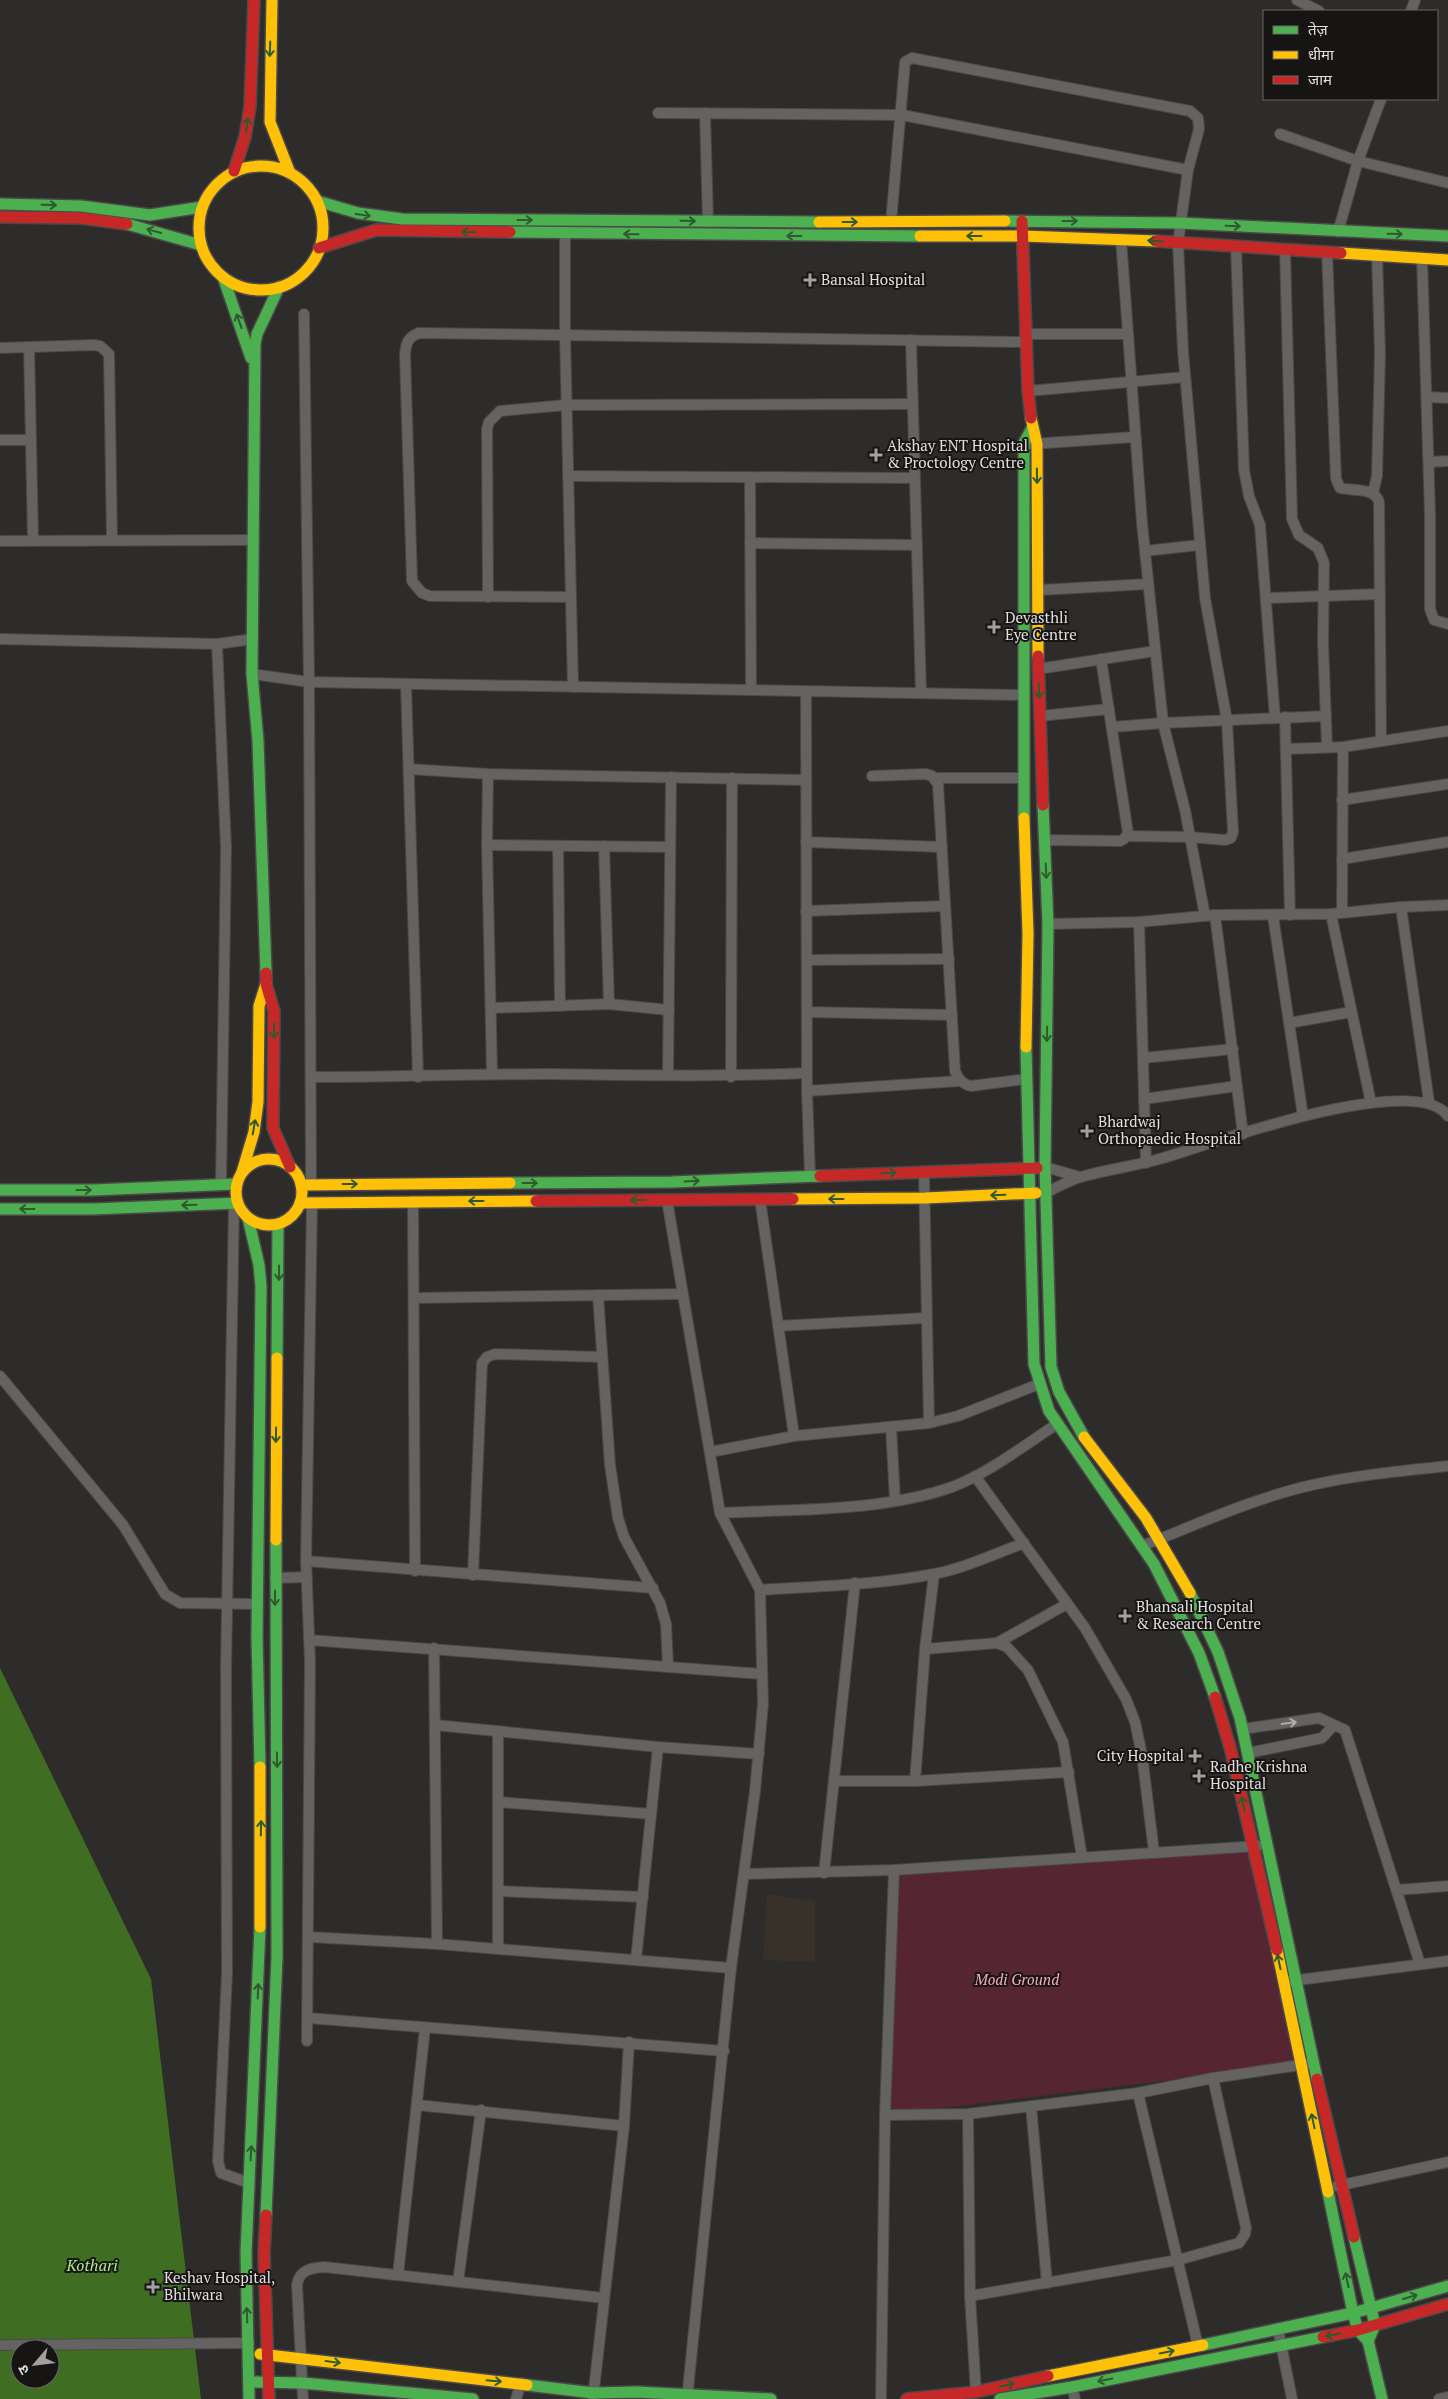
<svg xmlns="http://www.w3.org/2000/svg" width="1448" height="2399" font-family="'PT Serif','Noto Sans Devanagari',serif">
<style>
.built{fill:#38312a}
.green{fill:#562534}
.water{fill:#3f6e23;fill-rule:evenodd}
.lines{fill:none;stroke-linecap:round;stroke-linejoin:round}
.street-casing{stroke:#4b4948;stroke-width:12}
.fast-casing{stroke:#4b4948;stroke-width:14}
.slow-casing{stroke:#4b4948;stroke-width:14}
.jam-casing{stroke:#4b4948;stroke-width:14}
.street{stroke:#656361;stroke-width:10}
.fast{stroke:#4caf50;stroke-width:11}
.slow{stroke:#ffc107;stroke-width:11}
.jam{stroke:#c62828;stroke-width:11}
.oneway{stroke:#2e5a2e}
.oneway2{stroke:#b0aeac}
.poi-dot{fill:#a3a19f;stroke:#161513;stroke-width:2}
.labels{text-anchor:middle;stroke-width:4;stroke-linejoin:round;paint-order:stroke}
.poi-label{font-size:15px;fill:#e2e0de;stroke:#161513;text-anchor:start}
.park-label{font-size:15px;font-style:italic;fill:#fbaec1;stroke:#161513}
.water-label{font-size:16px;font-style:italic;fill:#a8ef85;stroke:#161513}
</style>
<rect width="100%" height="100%" fill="#2e2c2a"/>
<polygon class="built" points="767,1894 815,1901 815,1962 763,1960"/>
<polygon class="green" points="1247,1847 1301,2064 885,2115 894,1870"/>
<path class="water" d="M0,1668l151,311 50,420h-201zM20,2349h30v30h-30z"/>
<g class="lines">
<defs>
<g id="street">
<polyline points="1297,0 1319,11"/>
<polyline points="1411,11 1415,0"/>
<polyline points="658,113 902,115 1188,170"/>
<polyline points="705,113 708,222"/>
<polyline points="1280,134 1358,161 1448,183"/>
<polyline points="891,222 905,62 912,58 1190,111 1198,118 1199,129 1188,170 1178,243 1183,351 1205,598 1227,721 1233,832 1231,838 1225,840 1190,837 1127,836"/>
<polyline points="1338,232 1358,161 1381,99"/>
<polyline points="565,233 565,334 573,687"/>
<polyline points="1121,239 1142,523 1163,723 1185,810 1205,916"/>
<polyline points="1236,246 1244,470 1249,496 1260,525 1275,718"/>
<polyline points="1285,250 1292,519 1299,535 1318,548 1324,563 1323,643 1327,747"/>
<path d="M1327,252l9,227 4,9c12,3 35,-1 39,14l2,239"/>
<polyline points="1422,258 1430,514 1430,609 1434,620 1448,624"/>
<polyline points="304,314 309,682 311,1184"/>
<polyline points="1025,334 1128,334"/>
<polyline points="911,340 921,693"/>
<polyline points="29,347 33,539"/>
<polyline points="0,348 94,345 100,346 109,354 112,540"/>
<polyline points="1028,391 1185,377"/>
<polyline points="1427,397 1448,398"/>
<polyline points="0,440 31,440"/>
<polyline points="1032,444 1135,437"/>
<polyline points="1429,462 1448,461"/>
<polyline points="568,476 915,478"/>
<polyline points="750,477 751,690"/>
<polyline points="1373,493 1377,476 1380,353 1377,254"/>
<polyline points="0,541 252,540"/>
<polyline points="750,543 917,545"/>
<polyline points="1145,551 1199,545"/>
<polyline points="1039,590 1148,584"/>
<polyline points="488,597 487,429 489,422 500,411 566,405 913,404"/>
<path d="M571,597l-141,-1 -8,-3 -10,-12 -7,-227c1,-11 3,-17 14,-21l607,9"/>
<polyline points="1267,598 1380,594"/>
<polyline points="0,639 217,644 253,639"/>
<polyline points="217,644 226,848 221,1184"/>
<polyline points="1038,669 1155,651"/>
<polyline points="252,674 309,682 1023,695"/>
<polyline points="406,684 418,1077"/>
<polyline points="806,691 807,1091 810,1176"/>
<polyline points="1040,716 1109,709"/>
<polyline points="1285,717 1290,915"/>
<polyline points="1112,727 1163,723 1326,716"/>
<polyline points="1286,749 1343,747 1448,731"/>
<polyline points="409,769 488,774 806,780"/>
<polyline points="488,774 487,845 492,1074"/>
<path d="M872,776l54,-2 6,2 6,8 17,287c3,8 7,13 16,15l55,-7"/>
<polyline points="935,778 1022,778"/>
<polyline points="1342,800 1448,784"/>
<polyline points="1045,840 1120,841 1124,839 1128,833 1101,659"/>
<polyline points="806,842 942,847"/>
<polyline points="487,845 670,847"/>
<polyline points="558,846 560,1006"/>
<polyline points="604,846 609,1004"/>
<polyline points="1342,859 1448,842"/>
<polyline points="1401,907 1429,1102"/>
<polyline points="806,911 945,906"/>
<polyline points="1342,913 1343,747"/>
<polyline points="1331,914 1371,1103"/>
<polyline points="1215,915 1243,1134"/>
<polyline points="1273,916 1303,1116"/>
<polyline points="1139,922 1146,1163"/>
<polyline points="1048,924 1139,922 1215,915 1331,914 1401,907 1448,905"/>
<polyline points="807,960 949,959"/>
<polyline points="491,1008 609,1004 669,1010"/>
<polyline points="807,1012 952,1015"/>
<polyline points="1289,1023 1351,1012"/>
<polyline points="1143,1058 1233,1049"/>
<polyline points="668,1075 671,777"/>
<path d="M311,1077c80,0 159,-3 239,-3 85,1 171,3 257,-1"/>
<polyline points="731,1077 732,778"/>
<polyline points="807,1091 960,1081"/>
<polyline points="1144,1099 1237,1086"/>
<polyline points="1045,1167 1080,1177"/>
<polyline points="924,1172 929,1423"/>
<path d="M1047,1192c11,-5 23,-12 34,-15 27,-8 55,-11 82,-19 50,-15 252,-88 285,-42"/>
<polyline points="760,1199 794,1436"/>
<polyline points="667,1200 720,1513 760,1590 763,1704 755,1791 731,1968 687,2399"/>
<polyline points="413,1201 415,1571"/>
<polyline points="234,1204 226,1668 227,1973 218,2161 221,2173 249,2183"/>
<polyline points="598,1295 610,1465 618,1518 624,1537 660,1603 666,1624 668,1667"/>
<polyline points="414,1298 683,1294"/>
<polyline points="778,1326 926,1318"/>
<polyline points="0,1376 123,1525 165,1594 180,1603 257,1604"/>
<polyline points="891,1427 895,1500"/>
<polyline points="710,1452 794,1436 929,1423 958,1416 1039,1384"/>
<polyline points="975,1476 1085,1628 1126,1699 1135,1722 1142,1755 1154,1852"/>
<path d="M720,1513c75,-4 161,-1 232,-26 37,-14 71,-41 105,-63"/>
<path d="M1142,1546c56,-22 112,-48 170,-61 44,-10 90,-14 136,-19"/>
<polyline points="306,1561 653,1588"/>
<polyline points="473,1575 482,1363 487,1357 495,1354 602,1357"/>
<polyline points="275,1578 307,1577"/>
<path d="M760,1590c57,-4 117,-5 174,-16 31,-6 60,-20 90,-31"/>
<polyline points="309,1640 762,1674"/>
<polyline points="997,1643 1067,1604"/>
<polyline points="434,1648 437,1944"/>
<polyline points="925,1649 997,1643 1007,1647 1028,1670 1063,1742 1082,1857"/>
<polyline points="435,1725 658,1747 759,1754"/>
<polyline points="1243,1729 1319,1718 1345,1730 1420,1964"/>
<polyline points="1248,1753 1322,1738 1333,1726"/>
<polyline points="834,1781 915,1781 1069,1772"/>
<polyline points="915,1781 925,1649 934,1574"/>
<polyline points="499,1802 651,1814"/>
<polyline points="824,1873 855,1583"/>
<polyline points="745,1874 894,1870 1258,1846"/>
<polyline points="1397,1890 1448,1886"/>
<polyline points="498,1891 643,1897"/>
<polyline points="309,1937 437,1944 731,1968"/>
<polyline points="498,1949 498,1732"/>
<polyline points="636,1960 658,1747"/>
<polyline points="1290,1981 1448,1961"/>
<polyline points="308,2018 724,2051"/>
<polyline points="307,2041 310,1661 306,1561 312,1202"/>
<polyline points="1138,2093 1198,2346"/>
<polyline points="417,2105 624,2126"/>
<polyline points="1031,2106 1047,2283"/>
<polyline points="968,2114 970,2296 976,2392"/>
<polyline points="885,2115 968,2114 1138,2093 1213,2078 1307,2064"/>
<polyline points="1337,2186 1448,2162"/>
<polyline points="398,2275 425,2028"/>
<polyline points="458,2282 481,2110"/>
<polyline points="970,2296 1178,2260 1239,2243 1245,2234 1246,2228 1213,2078"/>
<polyline points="1278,2329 1292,2399"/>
<polyline points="0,2345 249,2343"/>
<polyline points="1072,2387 1075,2399"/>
<polyline points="593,2398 624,2126 629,2042"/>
<path d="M303,2399l-6,-114c2,-15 14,-17 27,-18l280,31"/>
<polyline points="516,2399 521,2383"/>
<polyline points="881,2399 885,2115 894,1870"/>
<polyline points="1439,2399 1448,2397"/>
</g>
<g id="fast">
<polyline points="317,201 358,213 402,219 819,222"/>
<polyline points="0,204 81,206 150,215 202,207"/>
<polyline points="1005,221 1180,223 1448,236"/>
<polyline points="127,224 201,245"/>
<polyline points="510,232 920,236"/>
<polyline points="223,277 251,358"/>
<polyline points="1043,805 1048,924 1045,1167 1051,1367 1059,1392 1084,1437"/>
<polyline points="1024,818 1024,443 1032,428"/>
<polyline points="266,973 258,741 252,674 255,344 257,334 279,287"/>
<polyline points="1026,1047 1034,1364 1049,1411 1154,1564 1199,1653 1215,1697"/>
<polyline points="510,1183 672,1182 820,1176"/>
<polyline points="0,1190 93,1190 237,1184"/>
<polyline points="0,1209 93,1209 238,1203"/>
<polyline points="248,1218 259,1265 261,1286 257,1637 260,1767"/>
<polyline points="277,1358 278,1224"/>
<polyline points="1190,1593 1218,1652 1240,1718 1317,2079"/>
<polyline points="1328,2192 1353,2313 1358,2330 1368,2341 1382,2399"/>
<polyline points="266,2215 277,1957 276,1540"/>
<polyline points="1354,2237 1375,2325 1368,2341"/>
<polyline points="1203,2345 1353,2313 1448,2286"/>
<polyline points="249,2382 303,2383 473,2399"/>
<polyline points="527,2385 593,2393 637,2392 771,2399"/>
<polyline points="249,2399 246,2253 260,1927"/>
<polyline points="1000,2399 1072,2387 1323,2337"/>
</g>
<g id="slow">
<polyline points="272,0 270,122 290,173"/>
<circle cx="261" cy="228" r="62"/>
<polyline points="819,222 1005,221"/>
<polyline points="920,236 1023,236 1156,241"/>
<polyline points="1341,253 1448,260"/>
<polyline points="1031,418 1037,444 1038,656"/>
<polyline points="1024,818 1028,934 1026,1047"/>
<circle cx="269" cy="1192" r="33"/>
<polyline points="242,1172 254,1132 258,1102 259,1006 266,984"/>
<polyline points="301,1185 510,1183"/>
<polyline points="793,1199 925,1198 1036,1193"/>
<polyline points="300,1203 536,1201"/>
<polyline points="1084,1437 1146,1518 1190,1593"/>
<polyline points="276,1540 277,1358"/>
<polyline points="260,1767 260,1927"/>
<polyline points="1277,1950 1328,2192"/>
<polyline points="260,2354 527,2385"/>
<polyline points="1048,2376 1203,2345"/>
</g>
<g id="jam">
<polyline points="234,171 245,137 250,107 254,0"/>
<polyline points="0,217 81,218 127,224"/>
<polyline points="1022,221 1028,391 1031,418"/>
<polyline points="1156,241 1341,253"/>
<polyline points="319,248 376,230 510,232"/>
<polyline points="1038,656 1043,805"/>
<polyline points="266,973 266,984 274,1011 273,1128 290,1167"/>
<polyline points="820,1176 1037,1168"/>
<polyline points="536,1201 793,1199"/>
<polyline points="1215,1697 1230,1747 1277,1950"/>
<polyline points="1317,2079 1354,2237"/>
<polyline points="266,2215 264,2253 269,2399"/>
<polyline points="1323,2337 1358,2330 1448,2304"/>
<polyline points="907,2399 976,2392 1048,2376"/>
</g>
</defs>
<use href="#street" class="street-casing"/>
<use href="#fast" class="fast-casing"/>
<use href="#slow" class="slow-casing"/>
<use href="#jam" class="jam-casing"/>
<use href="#street" class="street"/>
<use href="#fast" class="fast"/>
<use href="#slow" class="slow"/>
<use href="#jam" class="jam"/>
</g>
<defs><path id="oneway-shaft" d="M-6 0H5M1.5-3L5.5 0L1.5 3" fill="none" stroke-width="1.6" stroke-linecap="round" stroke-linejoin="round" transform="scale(1.25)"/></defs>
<g class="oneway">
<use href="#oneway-shaft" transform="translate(270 49) rotate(92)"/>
<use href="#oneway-shaft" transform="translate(247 125) rotate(-81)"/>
<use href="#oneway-shaft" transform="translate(49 205) rotate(1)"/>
<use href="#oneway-shaft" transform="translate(363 215) rotate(8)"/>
<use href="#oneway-shaft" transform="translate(525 220)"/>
<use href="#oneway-shaft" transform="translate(688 221) rotate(1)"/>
<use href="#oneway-shaft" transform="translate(1070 221)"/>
<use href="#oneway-shaft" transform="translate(850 222)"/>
<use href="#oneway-shaft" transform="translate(1233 226) rotate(2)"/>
<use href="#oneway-shaft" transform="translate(154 231) rotate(-165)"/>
<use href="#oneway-shaft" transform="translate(469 232) rotate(-179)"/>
<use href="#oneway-shaft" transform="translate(631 234) rotate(-179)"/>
<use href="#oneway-shaft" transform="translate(1395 234) rotate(1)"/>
<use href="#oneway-shaft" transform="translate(794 236) rotate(-180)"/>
<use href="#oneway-shaft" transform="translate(974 236) rotate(-180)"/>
<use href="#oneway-shaft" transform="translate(1155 241) rotate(-176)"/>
<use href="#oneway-shaft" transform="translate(239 321) rotate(-110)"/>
<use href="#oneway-shaft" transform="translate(1037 476) rotate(89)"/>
<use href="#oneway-shaft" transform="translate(1039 691) rotate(88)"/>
<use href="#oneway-shaft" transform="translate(1046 871) rotate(88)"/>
<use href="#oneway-shaft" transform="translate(274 1031) rotate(90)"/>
<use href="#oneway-shaft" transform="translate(1047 1034) rotate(91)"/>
<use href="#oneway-shaft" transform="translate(254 1127) rotate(-80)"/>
<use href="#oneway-shaft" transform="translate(889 1173) rotate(-2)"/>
<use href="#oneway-shaft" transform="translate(692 1181) rotate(-3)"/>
<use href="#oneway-shaft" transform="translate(530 1183)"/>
<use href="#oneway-shaft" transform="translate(350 1184)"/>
<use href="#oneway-shaft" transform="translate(84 1190)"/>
<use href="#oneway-shaft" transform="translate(998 1195) rotate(178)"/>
<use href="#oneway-shaft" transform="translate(836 1199) rotate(180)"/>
<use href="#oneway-shaft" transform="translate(638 1200) rotate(180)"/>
<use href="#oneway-shaft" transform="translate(476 1201) rotate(180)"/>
<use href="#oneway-shaft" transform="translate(189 1205) rotate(178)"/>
<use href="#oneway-shaft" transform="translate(27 1209) rotate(180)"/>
<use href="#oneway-shaft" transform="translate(279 1273) rotate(90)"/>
<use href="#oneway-shaft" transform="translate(276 1435) rotate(91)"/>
<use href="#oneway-shaft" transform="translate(275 1598) rotate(90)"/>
<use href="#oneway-shaft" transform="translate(277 1760) rotate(89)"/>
<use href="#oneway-shaft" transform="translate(1243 1804) rotate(-103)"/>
<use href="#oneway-shaft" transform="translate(261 1828) rotate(-89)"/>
<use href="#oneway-shaft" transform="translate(1279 1962) rotate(-102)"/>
<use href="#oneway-shaft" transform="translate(258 1991) rotate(-88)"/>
<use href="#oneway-shaft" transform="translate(1313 2121) rotate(-102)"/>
<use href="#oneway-shaft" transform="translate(251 2153) rotate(-87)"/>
<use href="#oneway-shaft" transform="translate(1347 2280) rotate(-102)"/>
<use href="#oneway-shaft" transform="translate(1410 2297) rotate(-16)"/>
<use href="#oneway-shaft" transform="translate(247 2315) rotate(-92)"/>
<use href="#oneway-shaft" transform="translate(1333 2335) rotate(169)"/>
<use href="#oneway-shaft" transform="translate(1167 2352) rotate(-11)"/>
<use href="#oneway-shaft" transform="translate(333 2362) rotate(8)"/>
<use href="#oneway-shaft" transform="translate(1105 2380) rotate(169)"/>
<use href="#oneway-shaft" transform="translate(494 2381) rotate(5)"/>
<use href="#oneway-shaft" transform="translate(1007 2385) rotate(-13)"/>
</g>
<use class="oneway2" href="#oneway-shaft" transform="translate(1289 1723) rotate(-8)"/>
<g class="poi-dot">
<path d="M807.5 272.5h5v5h5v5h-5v5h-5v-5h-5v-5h5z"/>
<path d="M873.5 447.5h5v5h5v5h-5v5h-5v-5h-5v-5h5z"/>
<path d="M991.5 619.5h5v5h5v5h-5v5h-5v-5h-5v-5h5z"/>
<path d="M1084.5 1123.5h5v5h5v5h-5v5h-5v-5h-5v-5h5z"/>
<path d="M1122.5 1608.5h5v5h5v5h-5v5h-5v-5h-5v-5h5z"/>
<path d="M1192.5 1748.5h5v5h5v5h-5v5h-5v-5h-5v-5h5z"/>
<path d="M1196.5 1768.5h5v5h5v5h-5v5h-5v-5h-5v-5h5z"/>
<path d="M150.5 2279.5h5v5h5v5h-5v5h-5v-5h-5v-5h5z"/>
</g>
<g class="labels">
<g class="poi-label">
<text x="821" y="285">Bansal Hospital</text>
<text x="887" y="451">Akshay ENT Hospital<tspan x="887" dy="17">&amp; Proctology Centre</tspan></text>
<text x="1005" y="623">Devasthli<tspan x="1005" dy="17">Eye Centre</tspan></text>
<text x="1098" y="1127">Bhardwaj<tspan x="1098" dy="17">Orthopaedic Hospital</tspan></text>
<text x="1136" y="1612">Bhansali Hospital<tspan x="1136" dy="17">&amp; Research Centre</tspan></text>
<text x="1184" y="1761" text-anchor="end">City Hospital</text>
<text x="1210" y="1772">Radhe Krishna<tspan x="1210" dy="17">Hospital</tspan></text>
<text x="164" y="2283">Keshav Hospital,<tspan x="164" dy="17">Bhilwara</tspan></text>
</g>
<g class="park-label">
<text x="1017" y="1985">Modi Ground</text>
</g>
<g class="water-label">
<text x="92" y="2271">Kothari</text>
</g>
</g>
<rect x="1263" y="10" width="175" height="90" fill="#161513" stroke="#686664"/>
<rect x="1273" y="26" width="25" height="8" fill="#4caf50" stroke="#686664"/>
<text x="1308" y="35" font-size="15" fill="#e2e0de">तेज़</text>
<rect x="1273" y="51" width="25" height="8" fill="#ffc107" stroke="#686664"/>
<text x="1308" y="60" font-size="15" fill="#e2e0de">धीमा</text>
<rect x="1273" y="76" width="25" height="8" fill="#c62828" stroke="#686664"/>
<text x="1308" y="85" font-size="15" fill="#e2e0de">जाम</text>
<g transform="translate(35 2364) rotate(242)"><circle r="24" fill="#161513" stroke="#686664"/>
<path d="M0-4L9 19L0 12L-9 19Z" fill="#a3a19f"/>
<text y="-8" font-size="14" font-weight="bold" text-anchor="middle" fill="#e2e0de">उ</text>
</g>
</svg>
